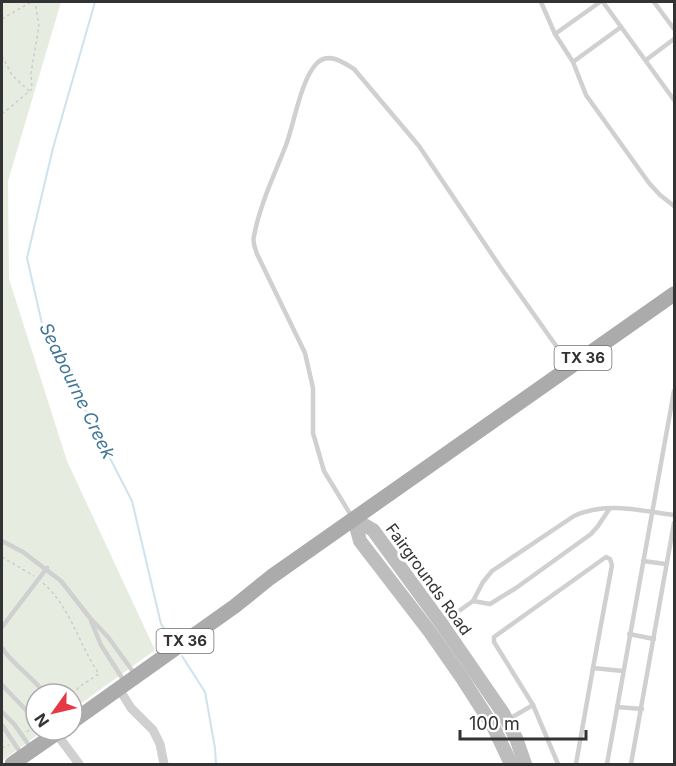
<svg xmlns="http://www.w3.org/2000/svg" width="676" height="766" font-family="Inter,sans-serif">
<style>
.green{fill:#e6ecdf}
.lines{fill:none;stroke-linecap:round;stroke-linejoin:round}
.stream{stroke:#cfe2ee;stroke-width:2}
.path{stroke:#cdcdcd;stroke-width:1.5;stroke-dasharray:3 3;stroke-linecap:butt}
.lane{stroke:#d0d0d0;stroke-width:4.5}
.street{stroke:#d0d0d0;stroke-width:9}
.secondary{stroke:#bdbdbd;stroke-width:14}
.primary{stroke:#ababab;stroke-width:15}
.labels{text-anchor:middle;stroke-width:6;stroke-linejoin:round;paint-order:stroke}
.shield{fill:#fff;stroke:#707070;stroke-width:1.5}
.shield-label{font-size:15px;font-weight:bold;fill:#333}
.street-label{font-size:16px;fill:#333;stroke:#fff}
.water-label{font-size:18px;font-style:italic;fill:#3f7597;stroke:#fff}
</style>
<rect width="100%" height="100%" fill="#fff"/>
<polygon class="green" points="2,2 61,2 8,181 9,279 67,461 155,650 72,710 72,694 36,694 36,730 44,730 2,761"/>
<g class="lines">
<g class="stream">
<polyline points="95,2 53,148 27,258 43,328 132,501 161,624 170,637"/>
<polyline points="182,656 205,692 215,748 216,764"/>
</g>
<g class="path">
<polyline points="2,19 31,2"/>
<polyline points="2,56 12,75 29,91"/>
<polyline points="2,114 32,89 31,73 39,26 35,2"/>
<polyline points="2,557 34,576"/>
<path d="M43,583c27,23 36,62 56,91l-20,13 -7,8"/>
<polyline points="27,732 36,722"/>
<polyline points="2,748 9,745"/>
</g>
<g class="lane">
<polyline points="541,2 555,34 573,62 586,95 649,183 660,195 674,206"/>
<polyline points="603,2 674,100"/>
<polyline points="654,2 674,29"/>
<polyline points="555,34 600,2"/>
<polyline points="646,60 674,39"/>
<polyline points="573,62 621,27"/>
<path d="M352,517l-28,-46 -11,-38v-45l-8,-35 -48,-99c-2,-6 -5,-12 -3,-18 6,-32 20,-60 32,-91 8,-21 15,-66 31,-82 12,-11 26,-1 37,6l65,77 82,122 68,96"/>
<polyline points="2,541 23,552 61,581 90,618 108,637 134,673"/>
<polyline points="643,561 666,564"/>
<polyline points="473,601 490,604 516,588 591,534 598,526 610,508"/>
<polyline points="91,621 101,645 124,681"/>
<path d="M442,623l31,-22 10,-19 9,-11 82,-55c32,-15 67,-5 100,-1"/>
<polyline points="2,627 47,568"/>
<polyline points="629,634 654,639"/>
<path d="M2,648c12,18 31,29 43,46"/>
<polyline points="2,685 27,711 36,705"/>
<polyline points="617,707 642,709"/>
<polyline points="2,712 14,724 31,748"/>
<polyline points="509,719 533,705"/>
<polyline points="2,725 22,755"/>
<polyline points="558,764 533,705 494,642 494,637 606,557 610,559 612,565 593,668"/>
<polyline points="576,764 593,668 623,671"/>
<polyline points="607,764 674,391"/>
<polyline points="631,764 674,523"/>
</g>
<g class="street">
<polyline points="118,687 131,708 153,730 160,744 164,764"/>
<polyline points="56,733 79,764"/>
</g>
<g class="secondary">
<polyline points="354,519 373,530 441,623 503,713 516,738 525,764"/>
<polyline points="354,519 360,541 430,632 462,678 494,728 511,764"/>
</g>
<g class="primary">
<polyline points="72,722 235,606 271,577 674,294"/>
<polyline points="12,764 61,730"/>
</g>
</g>
<g class="labels">
<g class="shield">
<rect x="554.5" y="346" width="57" height="24" rx="4.5"/>
<rect x="156.5" y="629" width="57" height="24" rx="4.5"/>
</g>
<g class="shield-label">
<text x="583" y="363">TX 36</text>
<text x="185" y="646">TX 36</text>
</g>
<g class="street-label">
<text transform="translate(429 579) rotate(54)" y="6">Fairgrounds Road</text>
</g>
<g class="water-label">
<text transform="translate(77 391) rotate(64)" y="6">Seabourne Creek</text>
</g>
</g>
<rect width="676" height="766" fill="none" stroke="#333333" stroke-width="6"/>
<g transform="translate(54 712) rotate(236)"><circle r="28" fill="#ffffff" stroke="#adadad" stroke-width="1.5"/>
<path d="M0-4.5L10 22L0 15L-10 22Z" fill="#e63946"/>
<text y="-9" font-size="16" font-weight="bold" text-anchor="middle" fill="#333333">N</text>
</g>
<path d="M460 730v9h126v-9" fill="none" stroke="#333333" stroke-width="3"/>
<text x="469" y="730" font-size="18" fill="#333333" stroke="#ffffff" stroke-width="4.5" paint-order="stroke">100 m</text>
</svg>
